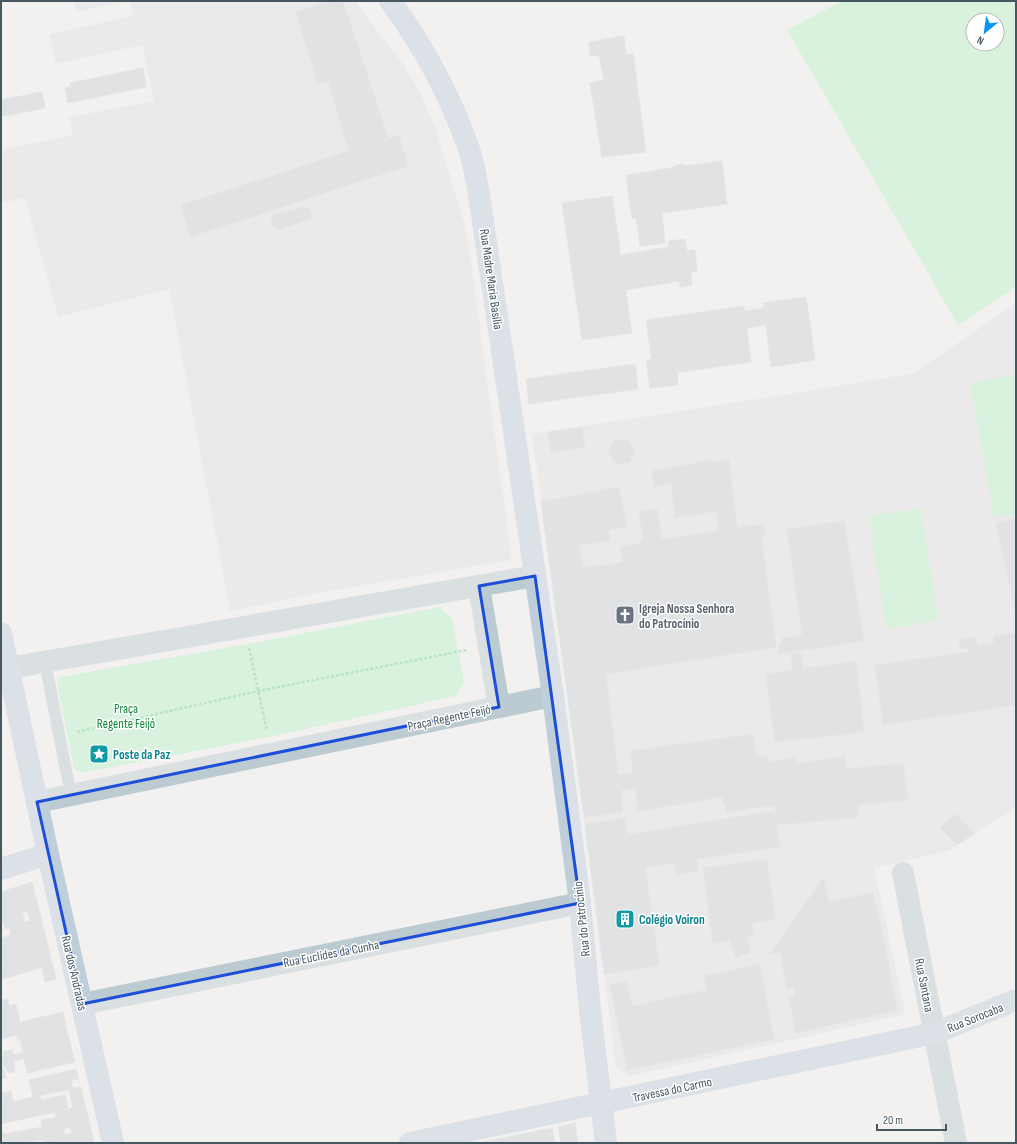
<svg xmlns="http://www.w3.org/2000/svg" width="1017" height="1144" font-family="'Sofia Sans Condensed',sans-serif">
<style>
.education{fill:#e4e1e2}
.green{fill:#bbf4c8;fill-rule:evenodd}
.building{fill:#cbd1d6;stroke:#d3d7dc}
.lines{fill:none;stroke-linecap:round;stroke-linejoin:round}
.path{stroke:#6fd593;stroke-width:2.5;stroke-dasharray:3 2;stroke-linecap:butt}
.lane{stroke:#bccad1;stroke-width:12}
.street{stroke:#bccad1;stroke-width:22}
.secondary{stroke:#bfcfd9;stroke-width:22}
.marked{fill:none;stroke:#1d4ed8;stroke-width:3;stroke-linejoin:round}
.labels{text-anchor:middle;stroke-width:3;stroke-linejoin:round;paint-order:stroke}
.street-label{font-size:13px;fill:#465760;stroke:#fff}
.worship-label{font-size:13px;font-weight:bold;fill:#5b616d;stroke:#fff;text-anchor:start}
.park-label{font-size:13px;fill:#0e8938;stroke:#fff}
.culture-label{font-size:13px;font-weight:bold;fill:#0d838f;stroke:#fff;text-anchor:start}
</style>
<rect width="100%" height="100%" fill="#f3f0f0"/>
<g class="education">
<polygon points="74,1 123,1 77,12"/>
<polygon points="130,1 356,1 377,31 401,61 421,94 436,129 467,233 512,560 334,590 230,611 169,289 58,317 25,198 1,203 1,150 73,135 69,117 154,101 142,45 55,64 50,34 133,16"/>
<polygon points="1016,303 1016,807 948,851 874,868 905,1011 902,1015 630,1076 616,1067 584,817 532,434 789,394 914,373"/>
</g>
<g class="green">
<path d="M842,1h174v286l-58,38 -171,-295zM973,20h24v24h-24z"/>
<polygon points="1016,374 1016,513 994,518 970,383"/>
<polygon points="920,508 939,620 886,629 869,516"/>
<polygon points="440,607 452,619 464,682 456,696 269,737 81,773 74,768 57,683 60,677 248,644"/>
</g>
<g class="building">
<polygon points="331,1 343,1 388,138 349,151 328,81 318,84 296,12"/>
<polygon points="624,36 626,53 624,53 624,55 633,54 646,152 602,157 590,83 604,80 599,55 590,56 589,42"/>
<polygon points="143,68 146,87 68,103 65,88 71,87 70,83"/>
<polygon points="42,92 45,108 1,117 1,100"/>
<polygon points="399,135 408,166 190,237 181,205"/>
<polygon points="722,161 727,204 662,213 665,243 640,246 636,218 632,219 626,175 672,168 674,166 683,164 686,166"/>
<polygon points="612,196 632,333 582,340 562,203"/>
<polygon points="306,207 310,209 312,212 312,217 309,219 279,230 275,229 272,226 271,222 272,217 275,214"/>
<polygon points="685,239 687,251 695,250 697,271 691,272 692,285 680,287 679,281 626,290 621,255 669,247 668,241"/>
<polygon points="806,297 815,360 771,367 766,325 747,328 744,311 764,308 763,303"/>
<polygon points="744,306 751,362 654,376 646,320"/>
<polygon points="652,359 654,376 677,373 678,385 650,388 646,360"/>
<polygon points="635,364 638,389 529,404 526,379"/>
<polygon points="582,427 585,447 551,452 548,432"/>
<polygon points="627,440 635,450 630,462 616,464 608,452 614,441"/>
<polygon points="713,460 713,463 729,460 737,528 764,524 765,536 761,537 761,533 684,545 687,568 658,572 655,558 623,562 620,547 640,544 639,542 643,541 639,512 657,509 662,539 719,531 716,511 675,518 671,484 654,487 652,471"/>
<polygon points="619,487 627,527 608,530 610,540 579,545 583,568 655,558 658,572 687,568 684,545 761,533 776,647 606,674 623,812 584,817 541,502"/>
<polygon points="1016,518 1016,615 996,523"/>
<polygon points="844,521 864,641 779,654 778,646 783,645 782,638 802,635 787,529"/>
<polygon points="1016,633 1016,705 883,725 875,665 969,652 969,648 960,649 959,640 977,637 977,645 994,643 993,636"/>
<polygon points="801,653 803,668 793,670 791,654"/>
<polygon points="856,661 864,732 775,742 766,674"/>
<polygon points="753,734 756,756 768,755 775,805 726,812 725,803 723,803 722,797 638,811 635,788 620,791 618,775 633,773 630,751"/>
<polygon points="845,757 846,769 903,763 908,800 857,805 858,817 777,825 769,762 796,758 797,763"/>
<polygon points="775,811 780,847 698,859 698,871 676,874 675,863 645,867 659,965 604,974 587,841"/>
<polygon points="955,814 975,833 957,845 940,828"/>
<polygon points="625,818 627,835 587,841 585,824"/>
<polygon points="767,859 775,919 752,923 754,935 746,936 751,952 736,957 730,940 713,943 703,868"/>
<polygon points="824,877 836,941 770,954"/>
<polygon points="32,882 41,917 30,921 27,911 22,913 25,922 5,929 1,917 1,892"/>
<polygon points="873,893 882,932 836,941 829,902"/>
<polygon points="41,917 48,946 17,956 9,928"/>
<polygon points="882,932 897,1010 796,1033 789,998 795,996 794,988 787,990 780,952"/>
<polygon points="11,935 17,956 1,961 1,938"/>
<polygon points="48,946 56,979 45,982 42,967 1,980 1,961"/>
<polygon points="760,964 774,1039 627,1070 610,985 627,982 632,1006 707,990 704,976"/>
<polygon points="8,999 9,1006 1,1008 1,1000"/>
<polygon points="16,1004 20,1022 63,1012 66,1027 18,1039 17,1035 1,1039 1,1008"/>
<polygon points="66,1027 75,1062 27,1073 24,1059 13,1061 15,1068 14,1072 9,1073 7,1071 5,1066 3,1067 6,1078 1,1079 1,1053 2,1058 4,1057 3,1052 12,1050 13,1055 23,1053 20,1038"/>
<polygon points="76,1069 79,1079 71,1080 73,1089 33,1097 29,1080"/>
<polygon points="81,1087 85,1105 73,1108 69,1089"/>
<polygon points="11,1091 13,1101 1,1104 1,1093"/>
<polygon points="65,1095 68,1109 1,1124 1,1104 40,1096 41,1100"/>
<polygon points="85,1105 91,1129 72,1133 70,1127 60,1129 55,1112"/>
<polygon points="57,1117 60,1129 63,1129 65,1135 26,1143 1,1143 1,1133 4,1132 4,1134 42,1127 41,1120"/>
<polygon points="575,1123 578,1143 561,1143 558,1127"/>
<polygon points="552,1128 555,1143 518,1143 517,1135"/>
<polygon points="91,1129 94,1143 68,1143 74,1133"/>
<polygon points="74,1133 68,1143 43,1143 42,1140"/>
<polygon points="517,1135 518,1143 509,1143 508,1137"/>
<polygon points="508,1137 509,1143 479,1143"/>
</g>
<g class="lines">
<g class="path">
<polyline points="249,648 267,731"/>
<polyline points="77,732 258,691 467,650"/>
</g>
<polyline class="lane" points="45,662 71,796"/>
<g class="street">
<polyline points="479,586 499,707"/>
<polyline points="9,668 535,576"/>
<polyline points="37,802 553,696"/>
<polyline points="903,873 956,1143"/>
<polyline points="82,1004 580,903"/>
</g>
<g class="secondary">
<path d="M390,1c33,44 59,93 78,145 5,14 7,28 10,42l75,508 27,207 10,107 16,133"/>
<polyline points="1,633 48,854 113,1143"/>
<polyline points="1,869 48,854"/>
<polyline points="410,1143 935,1033 1016,1000"/>
</g>
</g>
<path d="M0 0H1017V1144H0ZM535,576l45,327 -498,101 -45,-202 462,-95 -20,-121z" fill="#f3f0f0" fill-opacity=".55" fill-rule="evenodd"/>
<path class="marked" d="M535,576l45,327 -498,101 -45,-202 462,-95 -20,-121z"/>
<defs>
<symbol id="church-square" viewBox="-11 -11 22 22"><rect x="-9" y="-9" width="18" height="18" rx="4" fill="#6b7280" stroke="#fff"/><path d="M-1.2-6h2.4v3.5h3.3v2.4h-3.3V6h-2.4V-.1h-3.3v-2.4h3.3Z" fill="#fff"/></symbol>
<symbol id="sight-square" viewBox="-11 -11 22 22"><rect x="-9" y="-9" width="18" height="18" rx="4" fill="#0f9aa8" stroke="#fff"/><path d="M0-6L1.8-2.2L6-1.7L2.9 1.2L3.7 5.4L0 3.3L-3.7 5.4L-2.9 1.2L-6-1.7L-1.8-2.2Z" fill="#fff"/></symbol>
<symbol id="building-square" viewBox="-11 -11 22 22"><rect x="-9" y="-9" width="18" height="18" rx="4" fill="#0f9aa8" stroke="#fff"/><path d="M-4-6H4V6H1V3H-1V6H-4ZM-2.5-4.3h1.7v1.8h-1.7ZM.8-4.3h1.7v1.8H.8ZM-2.5-1h1.7V.8h-1.7ZM.8-1h1.7V.8H.8Z" fill="#fff"/></symbol>
</defs>
<g fill-rule="evenodd">
<use href="#church-square" x="614" y="604" width="22" height="22"/>
<use href="#sight-square" x="88" y="743" width="22" height="22"/>
<use href="#building-square" x="614" y="908" width="22" height="22"/>
</g>
<g class="labels">
<g class="street-label">
<text transform="translate(492 279) rotate(82)" y="5">Rua Madre Maria Basília</text>
<text transform="translate(449 717) rotate(-12)" y="5">Praça Regente Feijó</text>
<text transform="translate(581 919) rotate(-96)" y="5">Rua do Patrocínio</text>
<text transform="translate(331 953) rotate(-11)" y="5">Rua Euclides da Cunha</text>
<text transform="translate(75 973) rotate(77)" y="5">Rua dos Andradas</text>
<text transform="translate(925 985) rotate(79)" y="5">Rua Santana</text>
<text transform="translate(975 1017) rotate(-22)" y="5">Rua Sorocaba</text>
<text transform="translate(672 1089) rotate(-12)" y="5">Travessa do Carmo</text>
</g>
<g class="worship-label">
<text x="639" y="613">Igreja Nossa Senhora<tspan x="639" dy="15">do Patrocínio</tspan></text>
</g>
<g class="park-label">
<text x="126" y="713">Praça<tspan x="126" dy="15">Regente Feijó</tspan></text>
</g>
<g class="culture-label">
<text x="113" y="759">Poste da Paz</text>
<text x="639" y="924">Colégio Voiron</text>
</g>
</g>
<rect width="1017" height="1144" fill="none" stroke="#465760" stroke-width="4"/>
<g transform="translate(985 32) rotate(209)"><circle r="19" fill="#ffffff" stroke="#b5bcbf"/>
<path d="M0-3L7 15L0 10L-7 15Z" fill="#0795f5"/>
<text y="-6" font-size="11" font-weight="bold" text-anchor="middle" fill="#465760">N</text>
</g>
<path d="M877 1124v6h69v-6" fill="none" stroke="#465760" stroke-width="2"/>
<text x="883" y="1124" font-size="12" fill="#465760" stroke="#ffffff" stroke-width="3" paint-order="stroke">20 m</text>
</svg>
